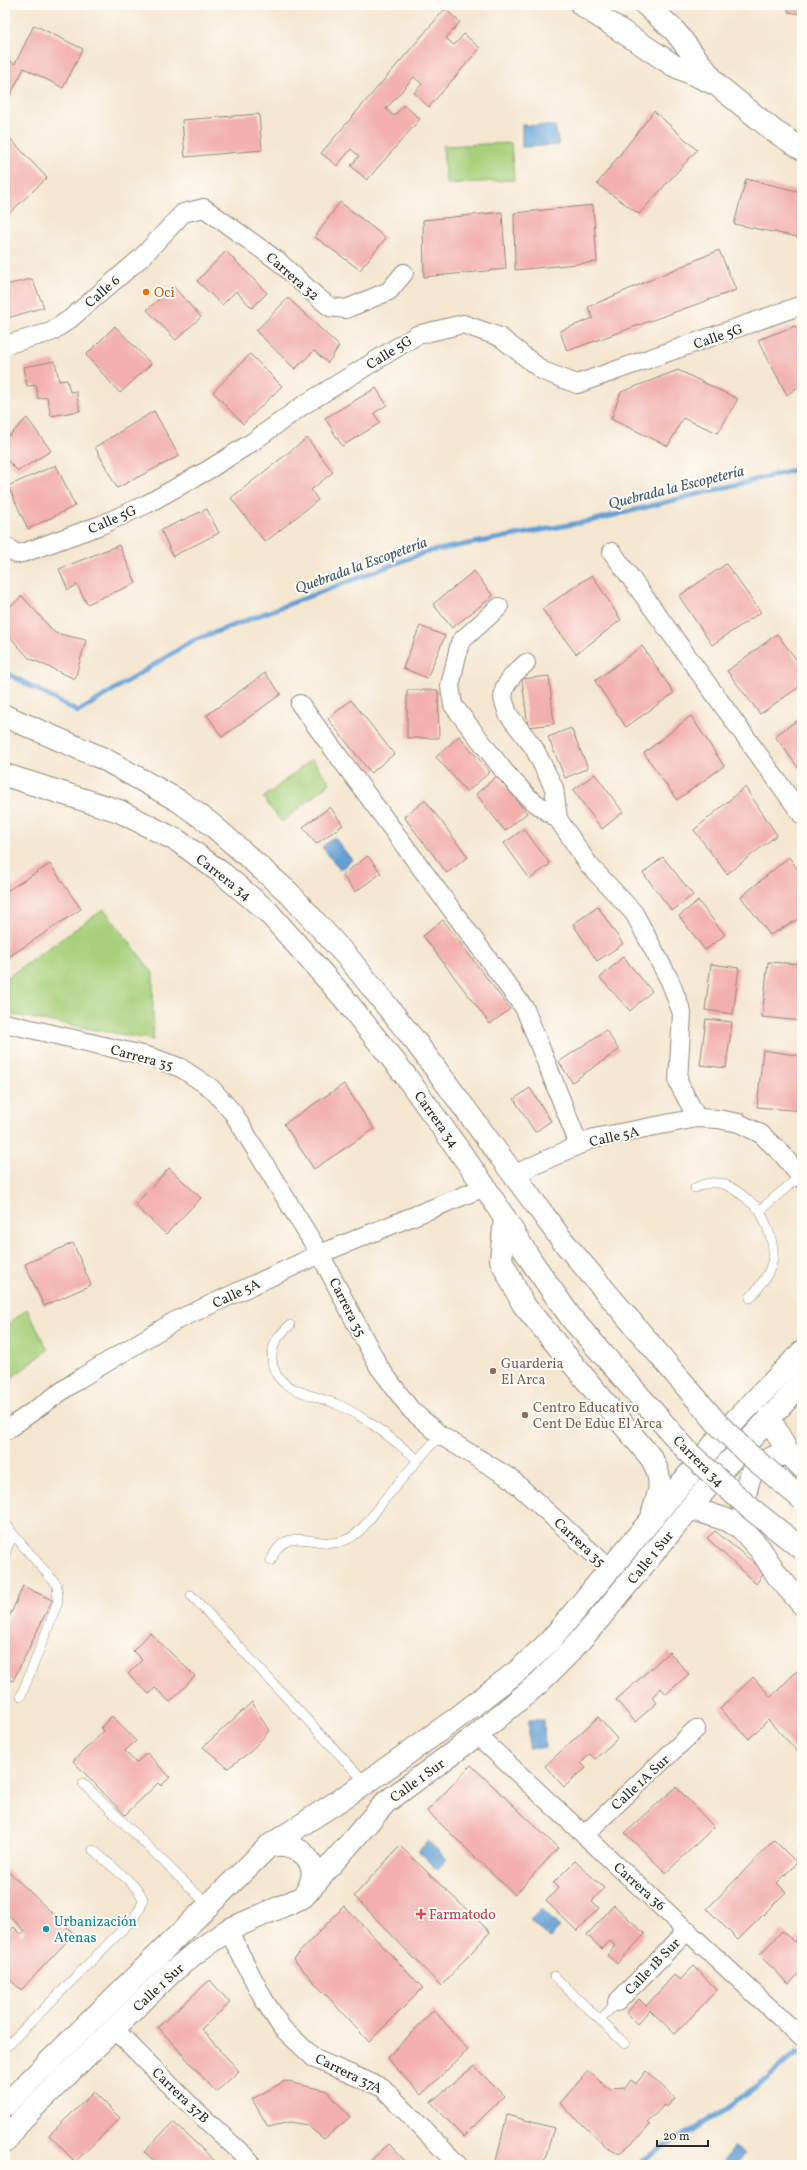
<svg xmlns="http://www.w3.org/2000/svg" width="807" height="2170" font-family="Vollkorn,serif">
<style>
.green{fill:#a7d07b;stroke:#697e53}
.water{fill:#629ed3;stroke:#46647f}
.lines{fill:none;stroke-linecap:round;stroke-linejoin:round}
.stream{stroke:#629ed3;stroke-width:5}
.building{fill:#f2b0ab}
.service-casing{stroke:#90887d;stroke-width:10}
.minor-casing{stroke:#90887d;stroke-width:20}
.tertiary-casing{stroke:#90887d;stroke-width:24}
.secondary-casing{stroke:#90887d;stroke-width:24}
.service{stroke:#fff;stroke-width:9}
.minor{stroke:#fff;stroke-width:18}
.tertiary{stroke:#fff;stroke-width:22}
.secondary{stroke:#fff;stroke-width:22}
.tertiary-bridge-casing{stroke:#90887d;stroke-width:24;stroke-linecap:butt}
.tertiary-bridge{stroke:#fff;stroke-width:22}
.food-dot{fill:#e8710a;stroke:#fdfcf7;stroke-width:1.5}
.education-dot{fill:#8d6e63;stroke:#fdfcf7;stroke-width:1.5}
.health-dot{fill:#e0444e;stroke:#fdfcf7;stroke-width:1.5}
.culture-dot{fill:#0f9aa8;stroke:#fdfcf7;stroke-width:1.5}
.labels{text-anchor:middle;stroke-width:4;stroke-linejoin:round;paint-order:stroke}
.street-label{font-size:14px;fill:#2b2b2b;stroke:#fdfcf7}
.food-label{font-size:14px;fill:#c56008;stroke:#fdfcf7;text-anchor:start}
.education-label{font-size:14px;fill:#785e54;stroke:#fdfcf7;text-anchor:start}
.health-label{font-size:14px;fill:#be3a42;stroke:#fdfcf7;text-anchor:start}
.culture-label{font-size:14px;fill:#0d838f;stroke:#fdfcf7;text-anchor:start}
.water-label{font-size:15px;font-style:italic;fill:#41596e;stroke:#fdfcf7}
</style>
<rect width="100%" height="100%" fill="#fdfcf7"/>
<filter id="ink" filterUnits="userSpaceOnUse"><feTurbulence type="fractalNoise" baseFrequency=".025" numOctaves="2"/><feDisplacementMap in="SourceGraphic" scale="8" xChannelSelector="R" yChannelSelector="G"/><feConvolveMatrix kernelMatrix="1 2 1 2 8 2 1 2 1" color-interpolation-filters="sRGB"/></filter>
<filter id="wash" filterUnits="userSpaceOnUse"><feTurbulence type="fractalNoise" baseFrequency=".012" numOctaves="4" result="noise"/><feDisplacementMap in="SourceGraphic" scale="16" xChannelSelector="R" yChannelSelector="G"/><feGaussianBlur stdDeviation="0.9" result="paint"/><feColorMatrix in="noise" values="0 0 0 0 0 0 0 0 0 0 0 0 0 0 0 0 0 1.4 0 .05"/><feComposite in="paint" operator="in"/></filter>
<g filter="url(#wash)">
<rect width="100%" height="100%" fill="#f4e6cf"/>
<g class="green">
<polygon points="511,143 514,180 446,184 443,146"/>
<polygon points="312,759 330,783 282,822 263,798"/>
<polygon points="104,909 153,973 153,1040 13,1015 5,1010 5,979"/>
<polygon points="27,1309 48,1350 5,1383 5,1327"/>
</g>
<g class="water">
<polygon points="522,125 555,126 559,145 522,147"/>
<polygon points="334,837 352,860 340,870 322,847"/>
<polygon points="529,1720 544,1720 545,1748 529,1748"/>
<polygon points="428,1841 447,1859 437,1870 418,1851"/>
<polygon points="541,1909 560,1927 550,1939 530,1920"/>
<polygon points="735,2146 745,2154 735,2165 729,2165 723,2160"/>
</g>
<g class="lines">
<g class="stream">
<polyline points="5,672 78,712 192,641 426,552 595,520 802,468"/>
<polyline points="635,2165 725,2110 761,2084 797,2052"/>
</g>
</g>
<g id="blocks">
<g class="building">
<polygon points="789,5 802,5 802,14 788,12"/>
<polygon points="445,9 460,22 446,38 454,45 464,34 480,48 429,107 414,93 422,84 414,77 386,109 394,116 404,105 420,119 367,180 351,166 359,156 351,149 337,166 321,153"/>
<polygon points="34,25 83,49 63,88 24,68 6,104 5,58 15,64"/>
<polygon points="654,111 697,150 639,214 597,184"/>
<polygon points="259,114 262,150 185,157 182,120"/>
<polygon points="5,133 47,178 5,217"/>
<polygon points="746,179 802,192 802,238 734,224"/>
<polygon points="340,202 386,238 360,270 315,237"/>
<polygon points="593,205 597,262 515,270 514,213"/>
<polygon points="502,212 506,269 424,277 423,220"/>
<polygon points="719,250 736,290 567,351 560,331 593,318 588,307"/>
<polygon points="226,251 267,293 252,308 236,291 222,305 197,281"/>
<polygon points="32,279 44,307 5,319 5,285"/>
<polygon points="173,286 201,317 176,340 147,310"/>
<polygon points="288,298 339,346 328,363 314,351 295,369 256,331"/>
<polygon points="115,326 151,364 120,393 86,355"/>
<polygon points="795,326 802,335 802,384 787,395 758,340"/>
<polygon points="250,354 282,386 243,424 213,392"/>
<polygon points="55,361 59,381 67,380 70,392 76,391 80,411 51,416 47,397 38,399 36,385 27,386 24,367"/>
<polygon points="678,370 738,399 718,433 683,418 668,446 611,419 621,392"/>
<polygon points="376,388 387,405 374,413 380,423 342,446 325,418"/>
<polygon points="154,411 179,456 117,488 95,447"/>
<polygon points="27,418 51,451 18,471 7,460 5,461 5,426 7,425 9,436"/>
<polygon points="307,438 333,472 311,490 318,500 265,542 231,498"/>
<polygon points="56,465 75,506 28,529 8,486"/>
<polygon points="207,509 219,533 173,556 161,530"/>
<polygon points="119,545 136,583 87,604 77,585 68,590 59,569"/>
<polygon points="726,564 761,612 712,645 679,596"/>
<polygon points="474,571 493,596 452,628 433,604"/>
<polygon points="592,575 621,620 576,654 542,609"/>
<polygon points="22,596 55,633 86,640 75,679 29,658 5,632 5,611"/>
<polygon points="420,626 445,636 427,678 403,668"/>
<polygon points="777,634 802,667 802,685 760,714 727,671"/>
<polygon points="642,646 674,693 626,727 595,681"/>
<polygon points="265,673 281,694 222,737 207,715"/>
<polygon points="549,676 554,724 528,727 522,679"/>
<polygon points="407,690 438,690 439,738 407,738"/>
<polygon points="351,700 394,754 371,773 328,719"/>
<polygon points="691,716 724,766 677,800 644,753"/>
<polygon points="802,717 802,773 775,736"/>
<polygon points="571,728 588,768 565,778 548,737"/>
<polygon points="459,736 490,772 467,792 436,757"/>
<polygon points="595,774 623,812 602,829 573,790"/>
<polygon points="497,776 527,813 505,831 476,794"/>
<polygon points="745,787 777,835 727,874 694,830"/>
<polygon points="425,800 468,857 447,873 404,817"/>
<polygon points="330,807 343,825 316,844 303,827"/>
<polygon points="524,829 550,864 530,879 504,843"/>
<polygon points="368,856 381,873 355,892 342,875"/>
<polygon points="663,857 693,895 672,911 643,873"/>
<polygon points="789,857 802,876 802,917 770,935 741,897"/>
<polygon points="50,864 81,909 7,958 5,892"/>
<polygon points="698,901 725,935 705,950 679,916"/>
<polygon points="598,907 623,944 597,961 573,924"/>
<polygon points="443,920 510,1009 490,1024 423,936"/>
<polygon points="623,957 652,991 630,1011 600,978"/>
<polygon points="768,962 802,964 802,1021 762,1017"/>
<polygon points="711,964 739,968 733,1014 705,1010"/>
<polygon points="706,1019 732,1022 726,1068 700,1065"/>
<polygon points="606,1030 619,1050 572,1082 559,1062"/>
<polygon points="763,1050 802,1056 802,1111 757,1107"/>
<polygon points="344,1084 374,1129 314,1169 284,1124"/>
<polygon points="530,1088 551,1121 535,1132 514,1099"/>
<polygon points="169,1168 201,1198 166,1234 135,1205"/>
<polygon points="73,1243 91,1285 44,1306 25,1264"/>
<polygon points="715,1531 765,1572 756,1584 707,1538"/>
<polygon points="23,1586 52,1600 13,1681 5,1678 5,1618 8,1620"/>
<polygon points="150,1633 195,1676 170,1702 155,1688 149,1694 128,1674 142,1660 133,1651"/>
<polygon points="669,1652 689,1674 666,1694 661,1688 652,1697 657,1703 635,1722 616,1700"/>
<polygon points="797,1671 802,1676 802,1752 800,1754 768,1720 749,1739 720,1709 753,1677 771,1697"/>
<polygon points="252,1702 269,1731 250,1752 228,1768 203,1747"/>
<polygon points="112,1716 136,1741 125,1751 136,1763 147,1753 170,1777 161,1786 158,1783 125,1815 73,1761 104,1731 101,1727"/>
<polygon points="598,1717 617,1739 595,1759 590,1754 581,1763 586,1768 564,1787 545,1766"/>
<polygon points="471,1765 558,1848 515,1895 427,1811"/>
<polygon points="676,1787 714,1827 666,1873 625,1833"/>
<polygon points="774,1840 797,1863 777,1883 786,1892 738,1940 707,1909"/>
<polygon points="400,1846 490,1932 441,1986 354,1896"/>
<polygon points="575,1861 604,1888 592,1901 599,1908 577,1931 546,1901 558,1888 553,1883"/>
<polygon points="6,1869 74,1934 21,1990 5,1975 5,1936 14,1927 22,1935 25,1931 5,1912"/>
<polygon points="614,1905 645,1934 617,1964 607,1955 615,1946 610,1941 602,1949 587,1935"/>
<polygon points="344,1906 423,1988 369,2042 293,1959"/>
<polygon points="782,1931 794,1942 802,1933 802,1970 789,1984 759,1955"/>
<polygon points="694,1966 717,1990 675,2034 650,2010 637,2024 626,2013 639,1999 646,2006 674,1975 680,1980"/>
<polygon points="210,1980 230,2003 201,2029 239,2071 216,2092 158,2027"/>
<polygon points="434,2010 468,2050 421,2095 387,2058"/>
<polygon points="474,2066 504,2096 463,2137 431,2102"/>
<polygon points="588,2071 609,2089 625,2088 631,2080 636,2084 646,2071 675,2098 667,2107 664,2105 647,2123 650,2125 641,2135 621,2152 615,2152 607,2148 560,2103"/>
<polygon points="285,2081 327,2091 350,2117 324,2139 307,2125 290,2122 268,2127 252,2099"/>
<polygon points="94,2092 120,2118 75,2162 49,2135"/>
<polygon points="507,2115 554,2128 543,2165 495,2165"/>
<polygon points="173,2122 215,2161 211,2165 159,2165 144,2152"/>
<polygon points="389,2144 409,2165 366,2165"/>
</g>
</g>
</g>
<g filter="url(#ink)">
<use href="#blocks" fill-opacity="0" stroke="#90887d" stroke-width="1"/>
<g class="lines">
<defs>
<g id="service">
<path d="M695,1188c28,-15 43,4 65,22l40,-34"/>
<path d="M750,1298c30,-35 28,-47 10,-88"/>
<path d="M290,1325c-11,10 -18,18 -18,33 0,33 41,36 64,46 9,4 17,8 25,13 20,12 38,28 56,42"/>
<polyline points="5,1522 13,1534 57,1585 58,1602 21,1696"/>
<polyline points="5,1553 13,1534"/>
<path d="M271,1561c15,-42 50,-8 77,-22 15,-7 26,-27 37,-40 18,-22 36,-43 55,-64"/>
<polyline points="191,1595 366,1783"/>
<polyline points="83,1783 209,1906"/>
<polyline points="554,1976 625,2044"/>
<polyline points="600,2020 617,2002"/>
<polyline points="5,2048 133,1919 141,1907 143,1899 138,1890 127,1879 93,1850"/>
</g>
<g id="minor">
<polyline points="5,345 51,332 70,319 142,257 183,213 204,208 278,261 316,296 330,307 346,309 389,291 404,273"/>
<polyline points="5,546 17,554 26,552 101,525 147,504 208,470 251,443 302,406 417,335 463,324 500,337 543,371 577,384 802,305"/>
<polyline points="612,552 802,815"/>
<polyline points="499,607 460,642 450,686 453,705 504,771 530,799 558,819 589,865 634,913 670,981 682,1013 678,1082 697,1118"/>
<polyline points="526,663 513,675 505,687 503,698 508,714 534,748 554,788 558,819"/>
<polyline points="300,704 525,1009 579,1145"/>
<polyline points="5,1023 151,1057 181,1068 211,1088 233,1113 320,1254 379,1367 411,1410 440,1435 510,1478 610,1569"/>
<polyline points="513,1175 594,1138 697,1118 718,1119 739,1123 761,1134 783,1155 802,1179"/>
<polyline points="5,1431 79,1379 175,1321 320,1254 485,1187"/>
<polyline points="477,1735 802,2038"/>
<polyline points="584,1835 696,1729"/>
<polyline points="228,1930 264,2000 282,2028 315,2059 383,2088 458,2165"/>
<polyline points="617,2002 688,1930"/>
<polyline points="114,2029 192,2107 250,2161"/>
</g>
<g id="tertiary">
<polyline points="5,716 104,759 179,801 211,824 288,892 350,960 415,1041 562,1240 717,1423"/>
<polyline points="5,775 119,811 178,841 223,874 268,912 343,997 405,1075 485,1187 532,1262 572,1319 690,1454"/>
<path d="M505,1218l-4,42 22,44 129,155c11,21 9,30 1,53"/>
<polyline points="769,1417 788,1453 802,1467"/>
<polyline points="690,1508 727,1520 741,1528 760,1549 777,1575 802,1604"/>
<path d="M744,1520c1,-40 3,-57 44,-67"/>
<path d="M269,1846c29,-7 56,18 37,46"/>
<polyline points="5,2105 269,1846 366,1783 457,1718 520,1669 550,1641 725,1431 802,1352"/>
<polyline points="5,2142 21,2120 172,1972 195,1953 228,1930 303,1897 385,1803 477,1735 539,1683 570,1652 598,1620 719,1473 802,1383"/>
</g>
<g id="secondary">
<polyline points="582,5 673,65 713,83"/>
<polyline points="646,5 674,30 717,85 774,131 802,149"/>
</g>
</defs>
<use href="#service" class="service-casing"/>
<use href="#minor" class="minor-casing"/>
<use href="#tertiary" class="tertiary-casing"/>
<use href="#secondary" class="secondary-casing"/>
<use href="#service" class="service"/>
<use href="#minor" class="minor"/>
<use href="#tertiary" class="tertiary"/>
<use href="#secondary" class="secondary"/>
<defs>
<g id="tertiary-bridge">
<polyline points="717,1423 747,1453 802,1499"/>
<polyline points="690,1454 750,1508 802,1549"/>
</g>
</defs>
<use href="#tertiary-bridge" class="tertiary-bridge-casing"/>
<use href="#tertiary-bridge" class="tertiary-bridge"/>
</g>
</g>
<circle class="food-dot" cx="146" cy="292" r="4"/>
<g class="education-dot">
<circle cx="493" cy="1371" r="4"/>
<circle cx="525" cy="1415" r="4"/>
</g>
<path class="health-dot" d="M419 1908h4v4h4v4h-4v4h-4v-4h-4v-4h4z"/>
<circle class="culture-dot" cx="46" cy="1929" r="4"/>
<g class="labels">
<g class="street-label">
<text transform="translate(293 276) rotate(41)" y="5">Carrera 32</text>
<text transform="translate(102 291) rotate(-41)" y="5">Calle 6</text>
<text transform="translate(718 336) rotate(-19)" y="5">Calle 5G</text>
<text transform="translate(389 352) rotate(-32)" y="5">Calle 5G</text>
<text transform="translate(112 519) rotate(-24)" y="5">Calle 5G</text>
<text transform="translate(224 877) rotate(38)" y="5">Carrera 34</text>
<text transform="translate(142 1057) rotate(15)" y="5">Carrera 35</text>
<text transform="translate(437 1119) rotate(54)" y="5">Carrera 34</text>
<text transform="translate(614 1136) rotate(-13)" y="5">Calle 5A</text>
<text transform="translate(236 1293) rotate(-25)" y="5">Calle 5A</text>
<text transform="translate(348 1307) rotate(63)" y="5">Carrera 35</text>
<text transform="translate(699 1461) rotate(45)" y="5">Carrera 34</text>
<text transform="translate(580 1542) rotate(43)" y="5">Carrera 35</text>
<text transform="translate(650 1557) rotate(-51)" y="5">Calle 1 Sur</text>
<text transform="translate(417 1780) rotate(-36)" y="5">Calle 1 Sur</text>
<text transform="translate(640 1782) rotate(-43)" y="5">Calle 1A Sur</text>
<text transform="translate(640 1886) rotate(42)" y="5">Carrera 36</text>
<text transform="translate(652 1966) rotate(-46)" y="5">Calle 1B Sur</text>
<text transform="translate(158 1987) rotate(-43)" y="5">Calle 1 Sur</text>
<text transform="translate(349 2073) rotate(26)" y="5">Carrera 37A</text>
<text transform="translate(181 2095) rotate(44)" y="5">Carrera 37B</text>
</g>
<g class="food-label">
<text x="154" y="297">Oci</text>
</g>
<g class="education-label">
<text x="501" y="1368">Guarderia<tspan x="501" dy="16">El Arca</tspan></text>
<text x="533" y="1412">Centro Educativo<tspan x="533" dy="16">Cent De Educ El Arca</tspan></text>
</g>
<g class="health-label">
<text x="429" y="1919">Farmatodo</text>
</g>
<g class="culture-label">
<text x="54" y="1926">Urbanización<tspan x="54" dy="16">Atenas</tspan></text>
</g>
<g class="water-label">
<text transform="translate(676 487) rotate(-14)" y="5">Quebrada la Escopetería</text>
<text transform="translate(361 565) rotate(-20)" y="5">Quebrada la Escopetería</text>
</g>
</g>
<rect width="807" height="2170" fill="none" stroke="#fdfcf7" stroke-width="20"/>
<path d="M657 2140v6h51v-6" fill="none" stroke="#2b2b2b" stroke-width="2"/>
<text x="663" y="2140" font-size="12" fill="#2b2b2b" stroke="#fdfcf7" stroke-width="3" paint-order="stroke">20 m</text>
</svg>
